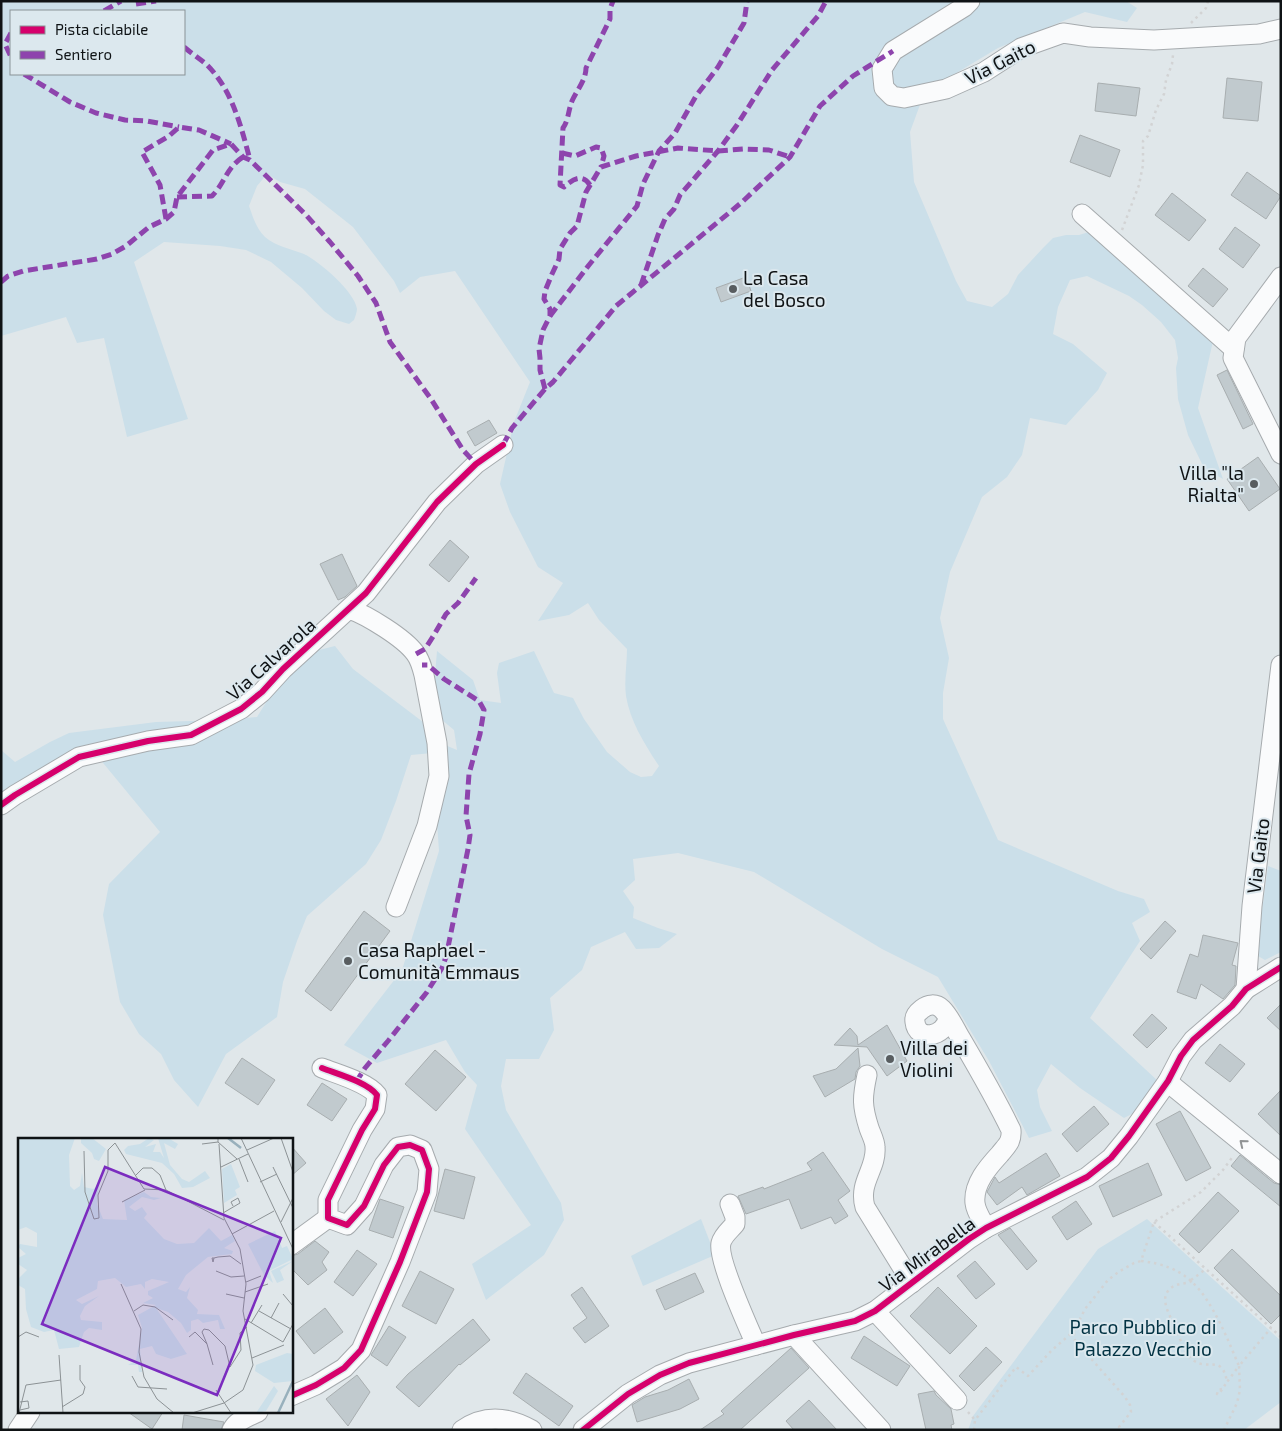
<svg xmlns="http://www.w3.org/2000/svg" width="1282" height="1431" font-family="'Exo 2',sans-serif">
<style>
.green{fill:#cbdfe9;fill-rule:evenodd}
.building{fill:#c1cace;stroke:#a8aeb0}
.lines{fill:none;stroke-linecap:round;stroke-linejoin:round}
.minor-casing{stroke:#a6abae;stroke-width:21}
.path{stroke:#d2d3d4;stroke-width:2.5;stroke-dasharray:2.5 4;stroke-linecap:butt}
.minor{stroke:#fafbfc;stroke-width:19}
.quiet{stroke:#8e44ad;stroke-width:5;stroke-dasharray:10 5;stroke-linecap:butt}
.cycleway-casing{stroke:#dce8ee;stroke-width:9}
.cycleway{stroke:#d6006c;stroke-width:6}
.oneway{stroke:#909394}
.poi-dot{fill:#585d60;stroke:#dce8ee;stroke-width:2}
.labels{text-anchor:middle;stroke-width:4;stroke-linejoin:round;paint-order:stroke}
.street-label{font-size:19px;fill:#0f1315;stroke:#dce8ee}
.poi-label{font-size:19px;fill:#0f1315;stroke:#dce8ee;text-anchor:start}
.park-label{font-size:19px;fill:#013243;stroke:#dce8ee}
.inset-river{fill:none;stroke:#98b0bc;stroke-width:2.5}
.inset-road{fill:none;stroke:#8c9295;stroke-width:1}
.view{fill:#7b2cbf;fill-opacity:0.15;stroke:#7b2cbf;stroke-width:2.5}
.inset-edge{fill:none;stroke:#0f1315;stroke-width:2.5}
</style>
<rect width="100%" height="100%" fill="#e0e7ea"/>
<g class="green">
<path d="M1,1h1125l11,7 -10,14 -42,-10 -87,36 -45,27 -32,27 -11,30 4,50 42,99 11,20 25,6 16,-13 10,-19 25,-27 10,-10 13,-3h13l26,-8 108,114 -15,67 25,71 -19,-11 -16,-33 -10,-36 -2,-31 2,-10 -3,-18 -14,-18 -19,-17 -13,-9 -42,-20 -17,4 -12,27 -5,27 20,10 34,29 -9,17 -32,35 -36,-7 -8,37 -15,22 -25,20 -32,75 -10,46 9,40 -6,35v26l55,121 120,51 26,8 6,13 -18,11 8,18 -50,77 68,63 -24,32 -10,5 -44,-30 -29,-24 -14,26 3,17 12,24 -23,7 -40,-77 -51,-84 -56,-28 -128,-77 -76,-19 -45,6 2,21 -12,11 11,16 -1,11 25,10 19,6 -18,14 -23,1 -11,-17 -34,15 -9,23 -32,28 4,32 -15,29h-33l-5,27 5,24 55,93 3,17 -20,35 -58,45 -14,-36 59,-39 -66,-96 12,-44 -12,-13 -19,-32 -69,23 -33,-18 58,-75 37,-119 -7,-98 -21,2 -15,46 -15,39 -15,24 -59,52 -10,25 -14,41 -6,35 -51,37 -28,53 -24,-27 -13,-26 -22,-20 -19,-32 -17,-87 6,-31 51,-52 -61,-74 -98,39v-47l14,12 35,-20 19,-9 87,-11 70,-2 31,-3 16,-26 34,-38 28,-7 18,23 70,53 22,23 12,5 -3,-20 -18,-15 -2,-28 3,-36 36,29 7,20 21,3 -4,-30 2,-10 35,-12 20,42 19,5 11,21 23,33 23,20 11,5 11,-1 7,-10c-14,-21 -29,-45 -33,-70 -2,-15 1,-33 1,-47l-28,-29 -11,-17 -19,12 -31,6 25,-38 -25,-16 -28,-55 -10,-28 14,-62 16,-40 -75,-111 -35,6 -20,16 -6,-12 -41,-54 -48,-38 -25,-7 -13,-8 -10,12 -8,20c4,11 7,22 16,31 10,9 26,12 39,17 15,7 51,38 53,55 0,3 -2,8 -3,11l-5,4 -13,-4 -12,-9 -22,-23 -31,-26 -25,-12 -26,-4 -56,-4 -30,20 54,157 -61,18 -23,-99 -27,5 -11,-26 -65,19zM11,11h173v63h-173z"/>
<polygon points="1268,866 1281,871 1281,952 1265,960 1258,956 1259,933"/>
<polygon points="701,1219 715,1255 643,1286 631,1256"/>
<polygon points="1147,1219 1281,1341 1281,1402 1244,1430 968,1430 973,1416 1098,1249"/>
</g>
<g class="building">
<polygon points="1227,78 1262,82 1258,121 1223,118"/>
<polygon points="1098,83 1140,88 1136,116 1095,111"/>
<polygon points="1080,135 1120,150 1110,177 1070,162"/>
<polygon points="1247,172 1281,196 1266,219 1231,195"/>
<polygon points="1172,193 1206,220 1189,241 1155,215"/>
<polygon points="1235,227 1260,245 1243,268 1219,249"/>
<polygon points="1203,268 1228,289 1213,307 1188,286"/>
<polygon points="746,277 751,291 721,302 716,288"/>
<polygon points="1227,370 1253,424 1243,429 1217,375"/>
<polygon points="489,420 497,433 475,446 467,432"/>
<polygon points="1258,457 1280,489 1249,511 1227,479"/>
<polygon points="450,540 469,557 449,582 429,565"/>
<polygon points="342,554 357,586 345,597 338,600 320,564"/>
<polygon points="364,911 390,931 331,1011 305,991"/>
<polygon points="1165,921 1176,931 1151,959 1140,949"/>
<polygon points="1203,935 1238,943 1232,965 1236,966 1235,985 1223,999 1201,984 1196,999 1177,992 1190,954 1198,957"/>
<polygon points="1281,1004 1281,1031 1267,1018"/>
<polygon points="1152,1014 1167,1028 1147,1048 1133,1035"/>
<polygon points="887,1025 907,1061 887,1076 867,1047 834,1045 850,1028 857,1036 858,1045"/>
<polygon points="1220,1044 1245,1064 1230,1082 1205,1063"/>
<polygon points="858,1048 860,1066 856,1072 855,1079 825,1097 813,1076 836,1069"/>
<polygon points="435,1050 466,1077 436,1111 405,1084"/>
<polygon points="242,1058 275,1080 258,1105 225,1083"/>
<polygon points="322,1083 347,1099 332,1121 307,1105"/>
<polygon points="1281,1090 1281,1136 1258,1114"/>
<polygon points="1094,1106 1109,1124 1077,1152 1062,1134"/>
<polygon points="1180,1111 1211,1168 1186,1181 1156,1124"/>
<polygon points="291,1146 306,1163 291,1176"/>
<polygon points="823,1152 850,1191 838,1200 848,1216 835,1224 831,1217 801,1229 789,1199 746,1214 738,1196 763,1187 764,1189 812,1170 807,1163"/>
<polygon points="1046,1153 1060,1176 1027,1195 1022,1187 997,1205 987,1192 995,1177 999,1183"/>
<polygon points="1240,1155 1274,1183 1281,1185 1281,1207 1231,1166"/>
<polygon points="1148,1163 1162,1195 1113,1217 1099,1186"/>
<polygon points="445,1169 475,1177 464,1219 434,1211"/>
<polygon points="1218,1192 1239,1211 1199,1253 1179,1234"/>
<polygon points="380,1199 404,1207 393,1238 369,1230"/>
<polygon points="1076,1201 1092,1224 1067,1240 1052,1217"/>
<polygon points="1010,1228 1037,1261 1027,1270 998,1235"/>
<polygon points="315,1241 329,1252 322,1262 327,1270 308,1285 291,1268 291,1256 298,1254"/>
<polygon points="1232,1249 1281,1296 1281,1314 1271,1324 1214,1268"/>
<polygon points="357,1250 377,1264 353,1296 334,1282"/>
<polygon points="975,1261 995,1284 976,1299 957,1276"/>
<polygon points="420,1271 454,1289 436,1324 402,1306"/>
<polygon points="695,1273 704,1292 665,1310 656,1290"/>
<polygon points="582,1287 609,1326 585,1343 573,1328 587,1318 571,1295"/>
<polygon points="938,1287 977,1326 950,1354 910,1316"/>
<polygon points="325,1308 343,1332 314,1354 296,1331"/>
<polygon points="473,1319 490,1340 460,1365 459,1364 419,1407 396,1387 408,1374"/>
<polygon points="389,1326 406,1337 387,1366 371,1355"/>
<polygon points="864,1336 910,1366 897,1386 851,1358"/>
<polygon points="986,1347 1002,1362 974,1391 959,1376"/>
<polygon points="791,1348 809,1368 740,1430 700,1430 724,1414 721,1411"/>
<polygon points="526,1373 573,1406 559,1426 513,1393"/>
<polygon points="357,1375 370,1392 348,1426 326,1399"/>
<polygon points="689,1379 699,1399 680,1409 637,1422 632,1405 645,1397 668,1390"/>
<polygon points="934,1391 936,1395 951,1409 954,1424 951,1425 952,1430 926,1430 918,1394"/>
<polygon points="809,1400 837,1430 794,1430 786,1421"/>
<polygon points="128,1412 163,1412 152,1429"/>
<polygon points="184,1415 224,1422 221,1430 182,1430"/>
</g>
<g class="lines">
<defs>
<g id="minor">
<polyline points="970,1 964,7 893,51 882,69 884,88 892,96 904,98 946,89 984,72 1021,48 1063,33 1090,37 1154,40 1259,34 1281,29"/>
<polyline points="1082,214 1234,349"/>
<polyline points="1281,277 1236,338 1233,358 1281,454"/>
<path d="M349,609c18,6 55,29 66,44 5,6 7,14 9,22l13,68 2,33 -12,50 -31,81"/>
<polyline points="1,805 15,795 79,757 148,741 191,735 241,709 262,692 283,669 366,593 437,502 476,464 503,445"/>
<polyline points="1246,989 1252,906 1281,665"/>
<path d="M948,1018c-3,19 -31,24 -33,4 -1,-6 2,-9 7,-13 6,-5 14,-6 20,0 8,8 13,20 19,30 17,29 35,60 50,91 1,12 -4,15 -11,24 -12,13 -27,30 -25,49 1,9 7,17 11,25"/>
<path d="M867,1075c-5,23 -5,31 2,53 2,6 6,13 6,19 2,22 -17,35 -10,60l47,76"/>
<polyline points="1168,1081 1175,1088 1281,1174"/>
<path d="M730,1204l5,13v7c-5,6 -12,11 -14,19 -4,16 27,83 35,102"/>
<polyline points="291,1245 328,1218"/>
<polyline points="875,1311 957,1400"/>
<polyline points="794,1335 881,1430"/>
<path d="M291,1396l25,-11 28,-17 17,-18 39,-88 27,-70 2,-23 -7,-19 -12,-5 -12,2 -14,18 -20,41 -17,19 -19,-7v-18l34,-70 13,-21 2,-14c-10,-13 -40,-21 -55,-27"/>
<polyline points="18,1430 30,1412"/>
<path d="M232,1430c5,-10 16,-13 26,-18"/>
<path d="M462,1430c23,-16 47,-13 70,0"/>
<polyline points="583,1430 628,1394 660,1375 689,1363 794,1335 855,1321 875,1311 969,1239 986,1228 1087,1177 1111,1158 1129,1136 1168,1081 1181,1056 1193,1040 1232,1006 1246,989 1281,967"/>
</g>
</defs>
<use href="#minor" class="minor-casing"/>
<g class="path">
<polyline points="1191,23 1206,8 1208,1"/>
<polyline points="1122,230 1139,185 1143,165 1143,141 1148,136 1156,110 1164,94 1166,80 1172,64 1173,55"/>
<polyline points="1154,1222 1281,1337"/>
<path d="M1141,1261c44,5 60,25 79,62 7,14 13,29 19,43l32,-38"/>
<polyline points="1191,1280 1206,1269"/>
<path d="M1192,1281c-8,4 -17,1 -24,10 -8,10 3,26 7,36 6,11 7,25 18,33 15,12 29,-7 34,22l12,-16 1,24 -3,13 -13,27"/>
<polyline points="1074,1333 1074,1339 1079,1345 1125,1397 1130,1405 1131,1412 1119,1427 1121,1430"/>
<polyline points="1222,1389 1218,1390 1217,1394 1219,1394 1227,1382"/>
<polyline points="968,1412 975,1420"/>
<polyline points="974,1430 975,1420 1016,1367 1028,1376 1052,1350 1074,1331 1085,1309 1108,1280 1120,1271 1134,1263 1141,1261 1154,1222 1201,1192 1223,1170 1234,1155"/>
</g>
<use href="#minor" class="minor"/>
<g class="quiet">
<polyline points="136,4 156,1"/>
<polyline points="104,11 121,1"/>
<polyline points="11,33 5,44 11,57"/>
<path d="M184,47c7,6 15,11 22,17 26,25 35,62 44,96"/>
<polyline points="24,74 70,102 96,113 125,120 147,121 179,127"/>
<polyline points="562,153 575,156 596,147 601,148 604,156 601,167"/>
<path d="M590,185c-8,-12 -17,-6 -26,2l-4,-2 3,-57c6,-9 5,-17 9,-27 5,-11 14,-21 14,-33l24,-49v-10l3,-8"/>
<path d="M177,197l35,-1c13,-13 14,-28 31,-39"/>
<polyline points="166,219 160,185 142,152 169,136 179,127 199,130 231,144"/>
<polyline points="1,282 8,276 23,271 97,259 112,254 126,246 149,227 166,219 174,212 177,197 213,150 231,144 243,157 250,160 306,215 330,242 358,276 376,303 390,342 431,399 463,450 476,464"/>
<polyline points="641,285 658,235 665,219 674,209 680,195 718,151 737,125 772,70 818,16 826,1"/>
<polyline points="550,316 589,265 637,206 643,184 659,151 675,133 696,96 718,67 744,23 747,1"/>
<polyline points="545,389 540,370 540,358 539,349 543,330 550,316 550,309 544,299 545,291 552,274 559,259 560,249 570,233 577,226 586,192 601,167 636,156 678,148 718,151 744,149 769,150 790,157"/>
<polyline points="503,445 512,428 545,389 553,382 616,306 741,203 790,157 820,106 853,76 893,51"/>
<polyline points="416,654 425,649 434,635 446,614 458,603 476,578"/>
<polyline points="356,1082 365,1068 388,1041 427,992 442,968 446,957 468,849 470,835 466,816 469,774 480,734 484,710 479,701 444,679 428,665 422,665"/>
</g>
<defs>
<g id="cycleway">
<polyline points="1,805 15,795 79,757 148,741 191,735 241,709 262,692 283,669 366,593 437,502 476,464 503,445"/>
<path d="M291,1396l25,-11 28,-17 17,-18 39,-88 27,-70 2,-23 -7,-19 -12,-5 -12,2 -14,18 -20,41 -17,19 -19,-7v-18l34,-70 13,-21 2,-14c-10,-13 -40,-21 -55,-27"/>
<polyline points="583,1430 628,1394 660,1375 689,1363 794,1335 855,1321 875,1311 969,1239 986,1228 1087,1177 1111,1158 1129,1136 1168,1081 1181,1056 1193,1040 1232,1006 1246,989 1281,967"/>
</g>
</defs>
<use href="#cycleway" class="cycleway-casing"/>
<use href="#cycleway" class="cycleway"/>
</g>
<defs><path id="oneway-chevron" d="M-2-3.5L2.5 0L-2 3.5" fill="none" stroke-width="1.6" stroke-linecap="round" stroke-linejoin="round" transform="scale(1.25)"/></defs>
<use class="oneway" href="#oneway-chevron" transform="translate(1243 1143) rotate(-141)"/>
<g class="poi-dot">
<circle cx="733" cy="289" r="5"/>
<circle cx="1254" cy="484" r="5"/>
<circle cx="348" cy="961" r="5"/>
<circle cx="890" cy="1059" r="5"/>
</g>
<g class="labels">
<g class="street-label">
<text transform="translate(1000 62) rotate(-27)" y="7">Via Gaito</text>
<text transform="translate(271 659) rotate(-42)" y="7">Via Calvarola</text>
<text transform="translate(1258 856) rotate(-83)" y="7">Via Gaito</text>
<text transform="translate(927 1254) rotate(-36)" y="7">Via Mirabella</text>
</g>
<g class="poi-label">
<text x="743" y="285">La Casa<tspan x="743" dy="22">del Bosco</tspan></text>
<text x="1244" y="480" text-anchor="end">Villa "la<tspan x="1244" dy="22">Rialta"</tspan></text>
<text x="358" y="957">Casa Raphael -<tspan x="358" dy="22">Comunità Emmaus</tspan></text>
<text x="900" y="1055">Villa dei<tspan x="900" dy="22">Violini</tspan></text>
</g>
<g class="park-label">
<text x="1143" y="1334">Parco Pubblico di<tspan x="1143" dy="22">Palazzo Vecchio</tspan></text>
</g>
</g>
<g transform="translate(18 1138)">
<rect width="275" height="275" fill="#e0e7ea"/>
<path d="M0,0h57l-6,17 1,31 4,4 6,-4 2,-13 2,14 9,2 6,-4 -2,19 6,15 24,1 -3,-20 20,-8 7,5 10,1 -7,2 -12,-3 -13,10 6,4 7,-4 5,7 -3,4 20,21 13,5 17,-1 15,-15 12,13 11,-6 3,6 -11,7 9,3 -1,3 -24,3 -22,18 -8,14 8,3 4,-5 -3,11 11,12 -1,4 22,1 6,14h-5l-2,-9 -15,3 -5,-4 -7,2v9l-4,3 -6,-10 -13,-11 -12,-4 31,46 -16,5 -15,-5 -4,-8 -12,3 2,23h-3l-1,-7h-10l8,-5 6,-32 -4,-13 18,-10 -13,-2 10,-5 -5,-3v-4l21,-9 -17,-3 -7,3v7l-4,-5 -15,3 -11,-9 -17,3 -1,8 -21,11 6,4 17,-8 -14,10 -5,10 1,4 21,2v8l-13,-2 -5,4 -5,15 -20,2 -5,-19 -10,2 -13,-5 -5,-18 -1,-20 -7,-4v-6l9,-9 -9,-6v-6l8,-4 -8,-7 2,-3 17,3v-14l-11,-6 -8,3zM63,0h11l14,11 -7,12 -5,-2 -2,-6 -11,-10zM131,0l5,2 -9,7 11,-3 -3,8h7l4,6 -6,-20h10l10,6 -3,5 -11,-6 6,22 12,14 7,3 16,-11 5,7 -17,9 -11,1 -8,-14 -12,-11 -36,-9 -2,-4 4,-4 12,-2zM213,26l9,23 -5,3 2,5 -13,8 -2,-34zM257,93l7,17 5,-2 6,13 -24,12 4,12 -9,-8 -16,-31zM275,123l-13,9 4,10 -7,3 -6,-12zM269,215l6,1v27l-19,2 -19,-12 1,-6zM256,248l4,5 -12,20 -10,2z" fill="#cbdfe9"/>
<path class="inset-river" d="M210,0l13,10M260,275l15,-32"/>
<path class="inset-road" d="M200,0v4l19,17M223,0l52,111M263,0l12,34M184,6l16,-2M229,12l27,-12M66,13l1,41 9,27 5,-1 -1,-23 10,-24v-21l7,-7 29,46 22,1 58,30M221,21l9,23M203,29l27,-13M255,29l20,41M118,37l7,-7h9l8,7 6,15M242,44l17,-8M104,64l23,-12M205,75l17,-10 -2,-5 -7,4 2,4M263,84l12,-24M214,96l42,-23M196,120l-1,4 -1,-4h2l4,-1 12,-1 11,8M198,133l15,6 13,-1M228,144l15,-6M103,146l20,45 -2,23 5,25 13,22 17,14M227,154l23,-8M208,156l18,4M265,156l10,12M116,173l9,-6 12,2 18,13M241,173l32,18M253,180l8,-15M227,181l38,23M233,185l11,-18M0,199l8,-5 13,5M171,199l6,-5 12,12 -5,-12 2,-3 5,1 16,16 5,21 11,-17 -1,-17 7,-6M265,204l10,-18M189,206l6,21M41,217l4,58M234,220l32,-13M114,238l6,11 29,2M198,252l15,23M44,269l21,-13 2,-7 -5,-7v-15M2,272l9,-2 -1,-7 -8,1M1,275l7,-28 35,-5M174,275l32,-10 19,-13 10,-25 -10,-54 3,-27 -6,-35 -16,-31 -5,-74"/>
<path class="view" d="M87,29l176,71 -64,157 -175,-71z"/>
<rect width="275" height="275" class="inset-edge"/>
</g>
<rect width="1282" height="1431" fill="none" stroke="#0f1315" stroke-width="5"/>
<rect x="10" y="10" width="175" height="65" fill="#dce8ee" stroke="#8a9397"/>
<rect x="20" y="26" width="25" height="8" fill="#d6006c" stroke="#8a9397"/>
<text x="55" y="35" font-size="15" fill="#0f1315">Pista ciclabile</text>
<rect x="20" y="51" width="25" height="8" fill="#8e44ad" stroke="#8a9397"/>
<text x="55" y="60" font-size="15" fill="#0f1315">Sentiero</text>
</svg>
